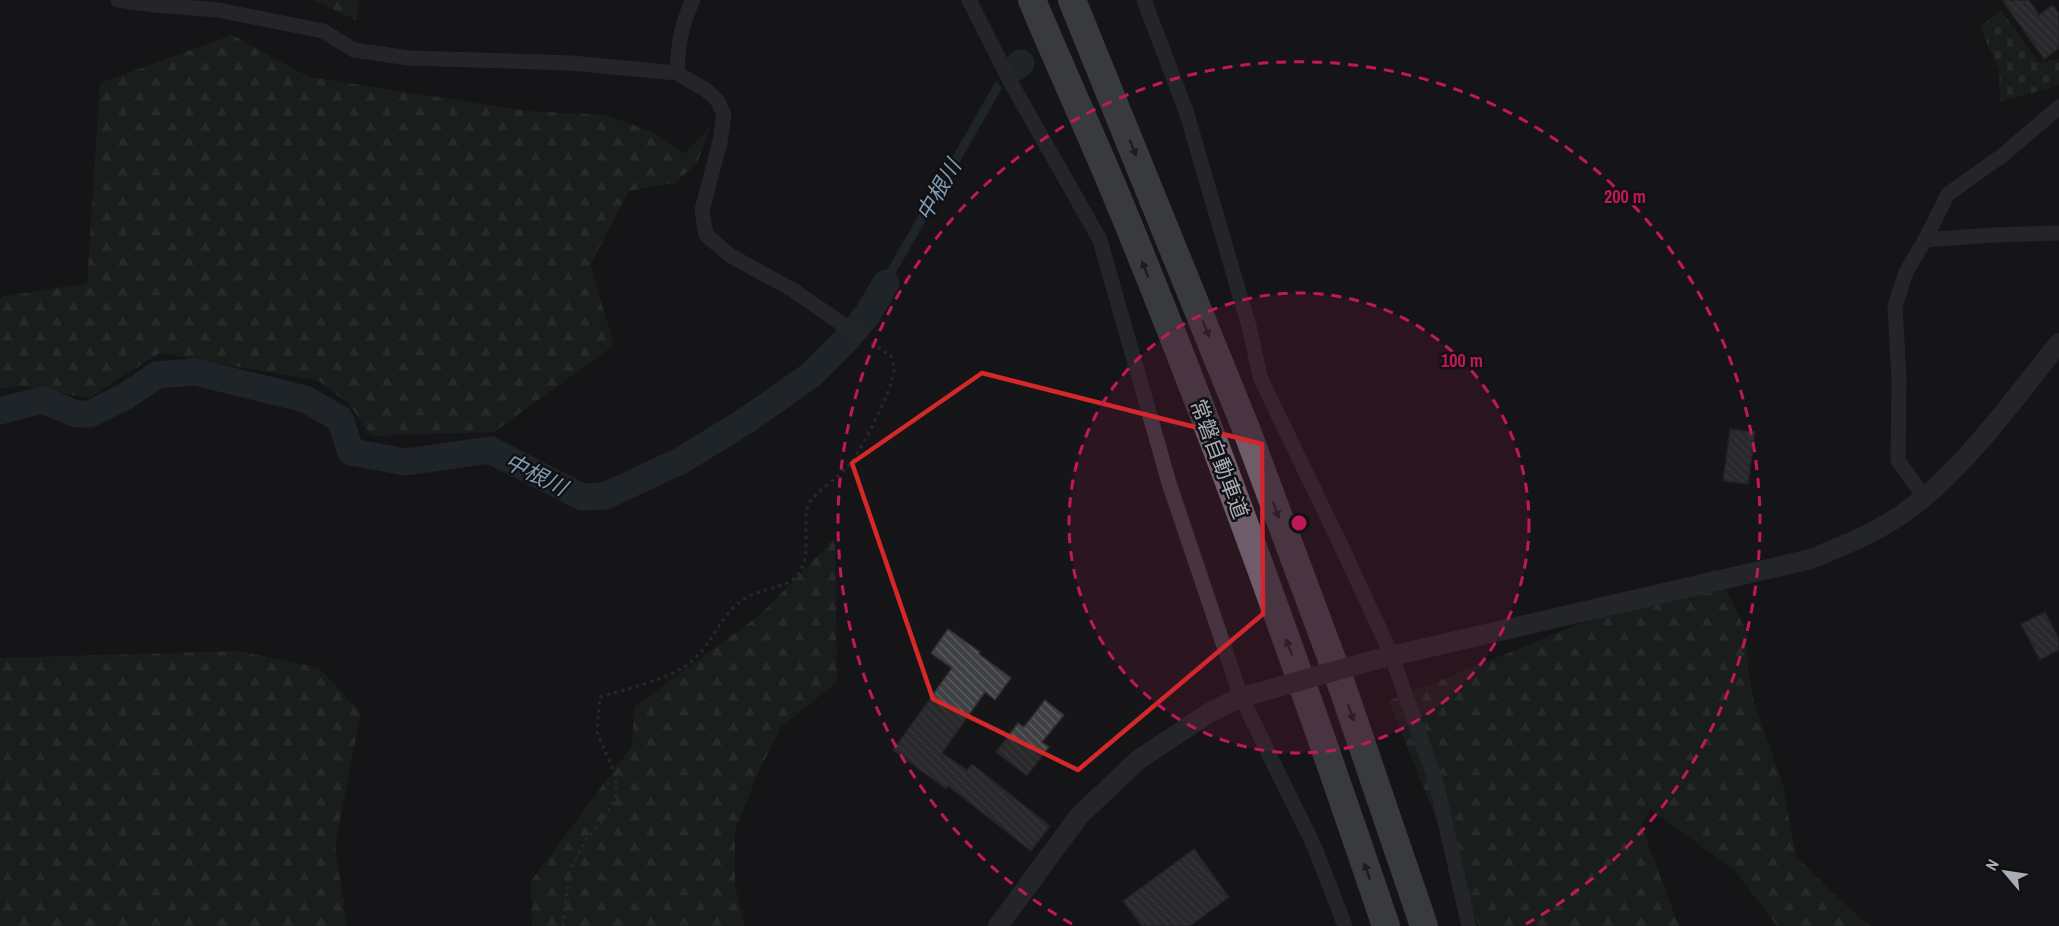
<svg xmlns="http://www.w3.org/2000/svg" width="2059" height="926" font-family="'Archivo Narrow','Noto Sans JP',sans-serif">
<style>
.forest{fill:url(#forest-firs)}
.cemetery{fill:url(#cemetery-stones)}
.water{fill:#2c353c}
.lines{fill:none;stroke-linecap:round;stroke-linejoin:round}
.river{stroke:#2c353c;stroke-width:27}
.building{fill:url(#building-back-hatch);stroke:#303034;stroke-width:1.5}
.path{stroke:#3d3f44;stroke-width:3;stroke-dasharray:3 4.5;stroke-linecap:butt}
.minor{stroke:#37383d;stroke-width:15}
.tertiary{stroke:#37383d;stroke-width:20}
.motorway{stroke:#63666e;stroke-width:28}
.tertiary-bridge{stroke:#37383d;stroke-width:20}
.oneway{fill:#26262a}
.marked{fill:none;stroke:#d62828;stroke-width:4.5;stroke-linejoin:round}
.ring{fill:none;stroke:#c2185b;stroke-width:3;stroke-dasharray:10 8}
.labels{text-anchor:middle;stroke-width:5;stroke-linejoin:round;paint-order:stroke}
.street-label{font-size:21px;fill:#a8adb8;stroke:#111113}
.water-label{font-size:22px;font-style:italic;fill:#7f9bb3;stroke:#111113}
.centre{fill:#c2185b;stroke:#111113;stroke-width:3}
.ring-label{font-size:18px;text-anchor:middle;font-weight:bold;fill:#c2185b;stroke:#111113;stroke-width:5;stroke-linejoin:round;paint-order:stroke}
</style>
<defs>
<pattern id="forest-firs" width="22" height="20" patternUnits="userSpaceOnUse" patternTransform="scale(1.5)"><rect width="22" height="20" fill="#1e261f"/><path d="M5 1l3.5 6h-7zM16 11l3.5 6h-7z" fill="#3c433d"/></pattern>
<pattern id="cemetery-stones" width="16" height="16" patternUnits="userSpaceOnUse" patternTransform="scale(1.5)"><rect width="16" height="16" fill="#1e261f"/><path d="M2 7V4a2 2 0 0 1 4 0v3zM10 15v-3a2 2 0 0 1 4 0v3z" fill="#3c433d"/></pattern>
<pattern id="building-back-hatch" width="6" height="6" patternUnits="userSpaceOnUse" patternTransform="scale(1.5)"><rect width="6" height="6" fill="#404145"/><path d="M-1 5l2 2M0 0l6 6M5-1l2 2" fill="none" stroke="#595a5e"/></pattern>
</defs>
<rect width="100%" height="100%" fill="#161618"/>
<g class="forest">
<polygon points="313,0 360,0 356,20"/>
<polygon points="232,35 309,77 528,111 606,115 647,130 668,141 683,154 711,126 697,163 675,183 629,191 590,265 614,345 494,432 371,436 349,404 319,381 160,353 89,398 21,386 0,389 0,297 87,283 100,83"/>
<polygon points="835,538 837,682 781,727 758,773 735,831 735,886 745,926 532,926 531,881 632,746 634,707 761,614"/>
<polygon points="1716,569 1747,633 1748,670 1755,706 1783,785 1796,857 1851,910 1871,926 1777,926 1734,870 1650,809 1641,825 1679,926 1479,926 1389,701"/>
<polygon points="238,651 319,668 361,713 335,845 347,926 0,926 0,658"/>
</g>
<polygon class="cemetery" points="2001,10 2039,63 2059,59 2059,85 2000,102 1999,70 1980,27"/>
<polygon class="water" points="996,81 1002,88 870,318 863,312"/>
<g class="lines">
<g class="river">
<polyline points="1015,68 1021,63"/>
<polyline points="0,411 43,400 76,414 90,414 126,396 157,375 195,372 305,399 340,419 351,452 406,462 490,450 582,497 605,496 682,460 747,420 811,375 845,341 867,315 886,283"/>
</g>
</g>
<g class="building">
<polygon points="2002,0 2029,0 2039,15 2053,5 2059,14 2059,48 2044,59"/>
<polygon points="1730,429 1755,432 1748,484 1723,481"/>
<polygon points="2045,612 2059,639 2059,650 2040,660 2021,624"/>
<polygon points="948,629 980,652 979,654 1011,678 995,700 985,692 942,753 967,770 972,764 1050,826 1031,851 948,786 946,789 893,750 952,668 931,653"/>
<polygon points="1045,700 1064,715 1042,742 1049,747 1027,776 996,752 1018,723 1024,727"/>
<polygon points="1194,849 1229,897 1190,926 1142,926 1123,901"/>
</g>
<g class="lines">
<path class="path" d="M563,926l6,-55 18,-33 17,-19 12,-21v-21l-19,-45 3,-35c26,-8 75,-19 93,-37 20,-18 28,-47 53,-62 16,-10 41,-9 53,-25 13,-19 3,-47 9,-68 4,-11 33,-29 42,-41 12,-15 44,-77 44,-95 0,-4 -2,-9 -3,-13l-20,-13"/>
<g class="minor">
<polyline points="118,0 155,5 218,10 323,31 354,50 409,58 571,63 677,73 706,90 717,100 724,114 720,142 702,210 706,235 731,256 793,290 858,335"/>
<polyline points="969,0 1011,83 1100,240 1169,483 1241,697 1315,848 1345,926"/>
<polyline points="1144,0 1186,111 1250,330 1260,377 1346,556 1391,654 1436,782 1469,926"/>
<path d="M677,73c1,-27 4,-49 16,-73"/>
<polyline points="1925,240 1993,235 2059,233"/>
<polyline points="1924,497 1898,460 1899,379 1895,306 1906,272 1925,240 1948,194 2003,155 2059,107"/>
</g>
<g class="tertiary">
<path d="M1374,660l437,-101c33,-14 65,-26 94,-47 58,-41 110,-114 154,-169"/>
<polyline points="998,926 1079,816 1138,760 1209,713 1241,697 1257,693"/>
</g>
<g class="motorway">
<path d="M1032,0c27,64 56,128 83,192 100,241 187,487 271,734"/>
<polyline points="1072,0 1245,426 1343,689 1424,926"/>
</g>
<polyline class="tertiary-bridge" points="1257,693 1374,660"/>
</g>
<defs><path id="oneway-solid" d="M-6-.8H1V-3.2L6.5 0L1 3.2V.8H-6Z" transform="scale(1.5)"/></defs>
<g class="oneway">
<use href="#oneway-solid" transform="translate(1133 148) rotate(68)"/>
<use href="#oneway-solid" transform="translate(1145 269) rotate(-111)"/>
<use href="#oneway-solid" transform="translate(1206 329) rotate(68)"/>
<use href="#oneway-solid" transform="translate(1276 510) rotate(70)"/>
<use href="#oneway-solid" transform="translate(1289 647) rotate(-110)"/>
<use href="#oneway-solid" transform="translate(1351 713) rotate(71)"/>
<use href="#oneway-solid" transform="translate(1367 871) rotate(-109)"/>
</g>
<path d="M0 0H2059V926H0ZM982,373l280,71 1,170 -185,156 -145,-71 -81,-236z" fill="#161618" fill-opacity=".55" fill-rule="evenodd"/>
<path class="marked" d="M982,373l280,71 1,170 -185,156 -145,-71 -81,-236z"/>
<circle cx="1299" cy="523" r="230" fill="#c2185b" fill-opacity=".12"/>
<g class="ring">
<circle cx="1299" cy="523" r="230"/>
<path d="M1072 924A461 461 0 1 1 1526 924"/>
</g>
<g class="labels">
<g class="street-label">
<text transform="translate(1219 459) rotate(69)" y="7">常磐自動車道</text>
</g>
<g class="water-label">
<text transform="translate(938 190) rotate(-60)" y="8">中根川</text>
<text transform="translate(536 474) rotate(27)" y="8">中根川</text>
</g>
</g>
<circle cx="1299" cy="523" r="9" class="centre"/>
<g class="ring-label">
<text x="1625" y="203">200 m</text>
<text x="1462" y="367">100 m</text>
</g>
<g transform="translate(2005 872) rotate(299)" stroke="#111113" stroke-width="4.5" paint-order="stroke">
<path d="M0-4.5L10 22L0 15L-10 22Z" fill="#a8adb8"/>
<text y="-9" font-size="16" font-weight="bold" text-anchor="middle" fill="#a8adb8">N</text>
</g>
</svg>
